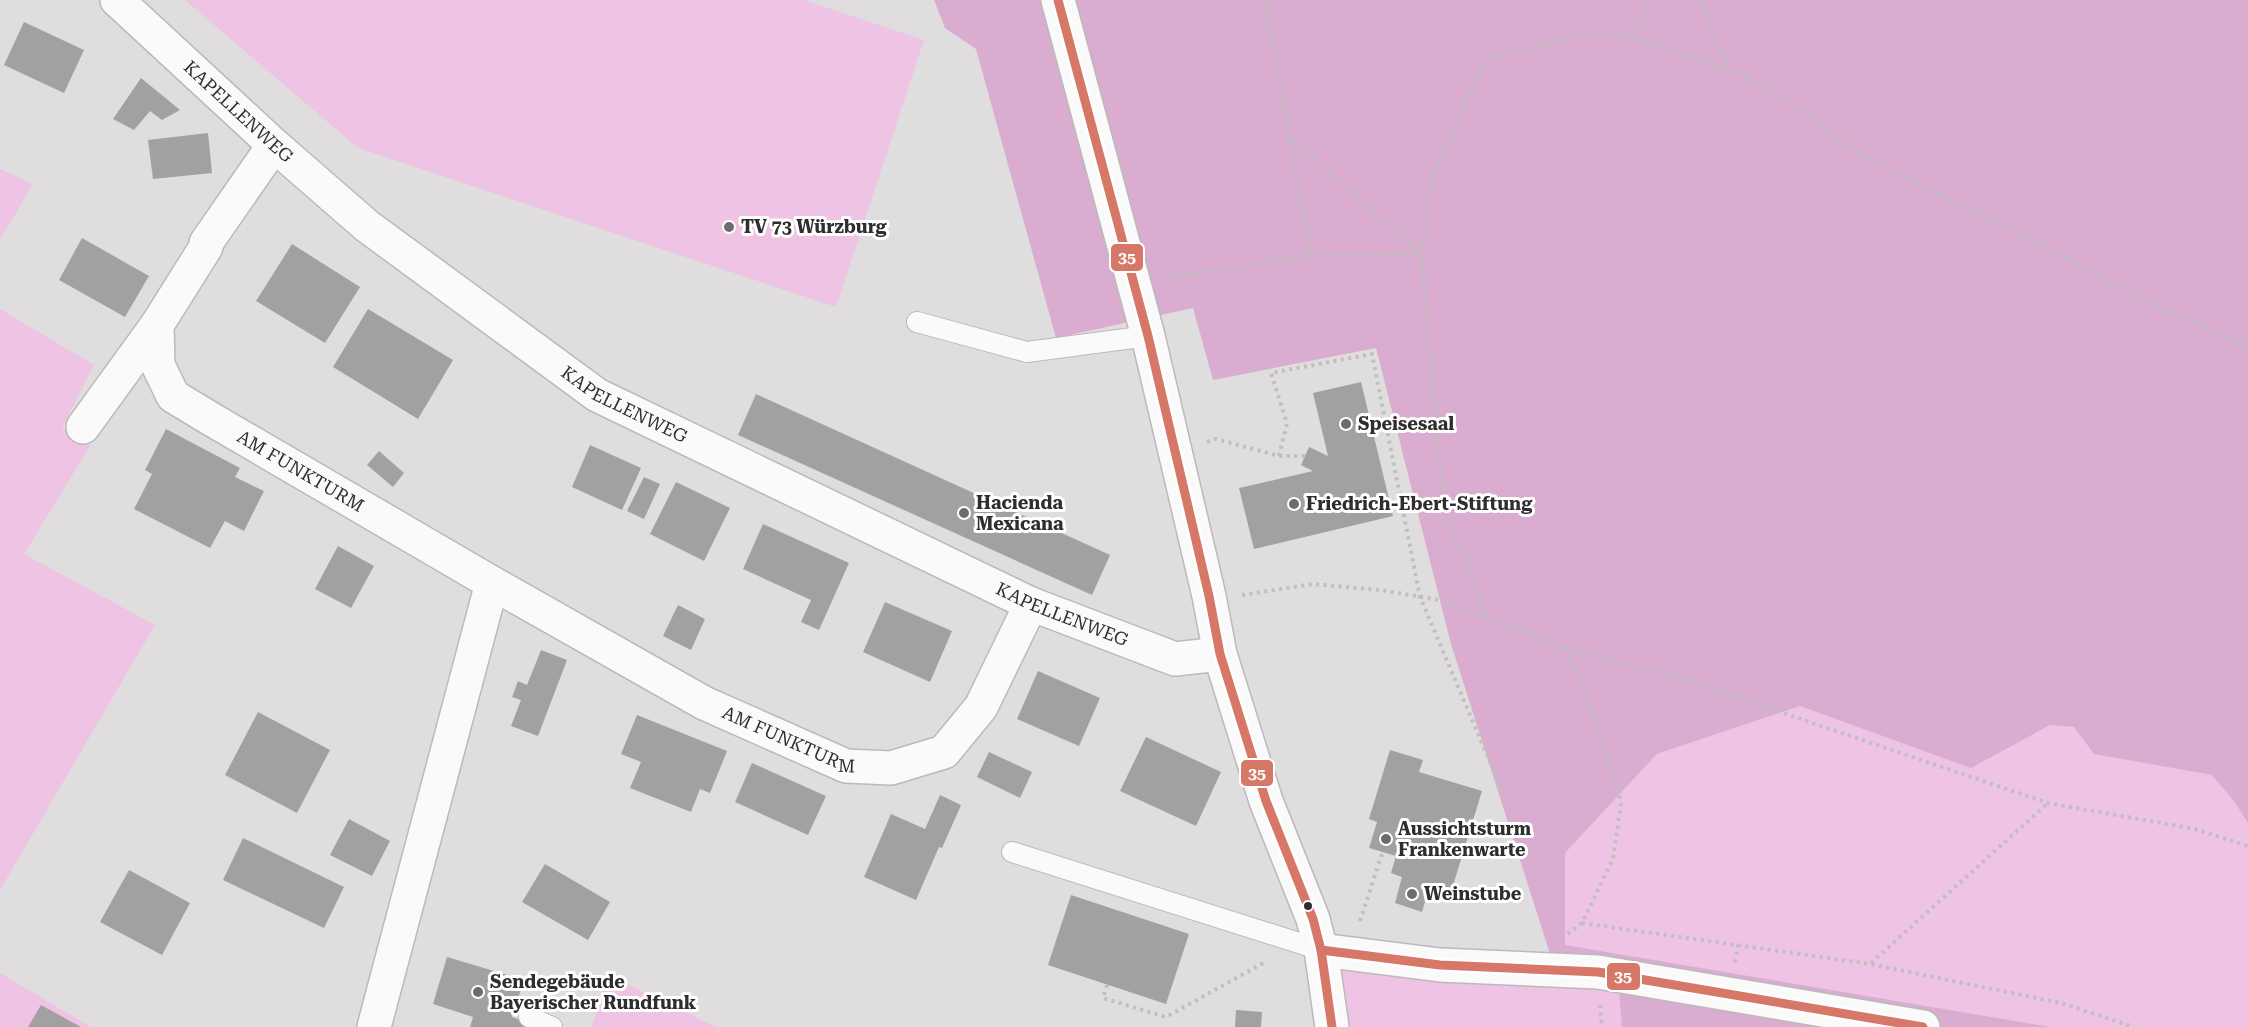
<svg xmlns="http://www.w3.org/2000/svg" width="2248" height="1027" font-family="'Roboto Serif',serif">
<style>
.green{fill:#eec3e4}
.forest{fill:#d9acd0}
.building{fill:#a2a1a1}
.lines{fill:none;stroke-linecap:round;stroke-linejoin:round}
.service-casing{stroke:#bbb9ba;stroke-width:22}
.minor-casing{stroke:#bbb9ba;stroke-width:36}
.path{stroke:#bfbfbf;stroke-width:4;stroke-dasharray:3 4.5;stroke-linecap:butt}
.service{stroke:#fafafa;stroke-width:20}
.minor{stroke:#fafafa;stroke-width:33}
.bus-1-casing{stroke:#fff;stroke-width:14}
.bus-1{stroke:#d67768;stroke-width:9}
.poi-dot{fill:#6d6b6c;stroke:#fff;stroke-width:2}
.bus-dot{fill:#2f2d2e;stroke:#fff;stroke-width:2}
.labels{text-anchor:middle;stroke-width:6;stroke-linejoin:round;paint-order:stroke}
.street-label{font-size:18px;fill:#2f2d2e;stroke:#fff}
.poi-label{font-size:18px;font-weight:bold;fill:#2f2d2e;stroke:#fff;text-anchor:start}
.line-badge{stroke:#fff;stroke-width:2}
.badge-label{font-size:16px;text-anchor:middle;font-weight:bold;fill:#fff}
</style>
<rect width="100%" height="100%" fill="#e0dddf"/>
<g class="green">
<polygon points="185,0 804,0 924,40 836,307 358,148"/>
<polygon points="0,169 33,184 0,240"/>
<polygon points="0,309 94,365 62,428 90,446 24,554 155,625 0,890"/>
<polygon points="1800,706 1971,767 2050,725 2074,727 2095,754 2212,775 2234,801 2248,823 2248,1027 2051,1027 1565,945 1565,853 1657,754"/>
<polygon points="1336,965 1618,979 1622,1027 1345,1027"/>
<polygon points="0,973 91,1027 0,1027"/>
<polygon points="608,975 716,1027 592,1027"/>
</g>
<polygon class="forest" points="934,0 2248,0 2248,823 2234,801 2212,775 2094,754 2074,727 2050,725 1971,768 1800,706 1657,754 1565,853 1565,945 2051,1027 1622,1027 1617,966 1551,957 1451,644 1376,348 1213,380 1193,308 1056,338 976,49 945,28"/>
<g class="building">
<polygon points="24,22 84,50 64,93 4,65"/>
<polygon points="141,78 180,110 162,120 150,111 134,130 113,119"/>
<polygon points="208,133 212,173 153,179 148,140"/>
<polygon points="82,238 149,276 125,317 59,280"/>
<polygon points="292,244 360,287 325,343 256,301"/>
<polygon points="368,309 453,360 418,419 333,367"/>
<polygon points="1361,382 1393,516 1254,549 1239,488 1313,471 1301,465 1309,447 1328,456 1313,393"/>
<polygon points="756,394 1110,555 1092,595 738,435"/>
<polygon points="166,429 240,468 235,477 264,491 244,531 225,521 210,548 134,509 152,474 145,470"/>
<polygon points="590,445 641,468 622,510 572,487"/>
<polygon points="379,451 404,473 393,487 367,465"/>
<polygon points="644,477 660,484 644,519 627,511"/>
<polygon points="676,482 730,508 704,561 650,534"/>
<polygon points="763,524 849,563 819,630 801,622 811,600 743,569"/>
<polygon points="338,546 374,566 351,608 315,589"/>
<polygon points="885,602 952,631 930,682 863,652"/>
<polygon points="678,605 705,619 691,650 663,636"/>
<polygon points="541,650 567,660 538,736 511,726 521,700 512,697 518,681 527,685"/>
<polygon points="1038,671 1100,698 1079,746 1017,719"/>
<polygon points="258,712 330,750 297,813 225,775"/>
<polygon points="637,715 727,751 710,793 700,789 691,812 630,788 641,762 621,754"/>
<polygon points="1146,737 1221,772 1196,826 1120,791"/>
<polygon points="1390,750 1423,760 1419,772 1482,791 1451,892 1430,885 1422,912 1395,903 1402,877 1391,873 1396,856 1369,848 1377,822 1369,819"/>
<polygon points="989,752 1032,772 1020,798 977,777"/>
<polygon points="752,763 826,796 808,835 735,802"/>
<polygon points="940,795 961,805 942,848 939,847 916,900 864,877 891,814 925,829"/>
<polygon points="349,819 390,841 372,876 330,855"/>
<polygon points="243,838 344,887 324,928 223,880"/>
<polygon points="545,864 610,902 588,940 522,902"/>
<polygon points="129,870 190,903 162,955 100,922"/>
<polygon points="1071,895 1189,934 1166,1004 1048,965"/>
<polygon points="447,957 524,980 512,1017 542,1027 470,1027 473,1017 433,1004"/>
<polygon points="41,1005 81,1027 28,1027"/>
<polygon points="1236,1010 1262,1012 1261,1027 1235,1027"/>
</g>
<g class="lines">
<defs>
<g id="service">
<polyline points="917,322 1027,352 1148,336"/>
<polyline points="1012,852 1321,950"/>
<polyline points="529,1017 552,1027"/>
</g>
<g id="minor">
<path id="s1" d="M117,0l157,145 93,81 230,169 434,209 144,55 45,-5"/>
<polyline points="1058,0 1148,336 1209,596 1220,654 1266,801 1313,919 1321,950 1332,1027"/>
<path id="s2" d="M274,145l-68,98v4l-49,78 1,40 15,31 38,23 281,164 212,120 142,63 45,2 53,-16 37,-45 50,-103"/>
<polyline points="83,427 157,325"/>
<polyline points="1321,950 1440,965 1598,972 1923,1027"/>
<polyline points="374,1027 492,583"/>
</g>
</defs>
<use href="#service" class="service-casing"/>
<use href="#minor" class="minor-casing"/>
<g class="path">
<polyline points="1265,0 1311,255"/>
<polyline points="1699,0 1728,68"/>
<polyline points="1632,37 1650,0"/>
<polyline points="1290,137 1420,253"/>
<polyline points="1168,278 1311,255 1421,254"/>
<polyline points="1207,442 1216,439 1279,456 1305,456"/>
<polyline points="1279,456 1287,423 1271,373 1372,354 1420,597 1504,795"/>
<polyline points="1242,595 1313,584 1380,590 1439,600 1566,648 1674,676 2048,803 2195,829 2248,846"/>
<polyline points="1487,617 1444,504 1421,254 1434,173 1485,61 1578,35 1632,37 1728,69 1784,97 1858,153 2155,304 2248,348"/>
<polyline points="1566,648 1586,694 1612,765 1621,803 1613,859 1582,923 1566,935"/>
<polyline points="1360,921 1383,851"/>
<polyline points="1582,923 1870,964 2061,1003 2134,1027"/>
<polyline points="1735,962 1738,945"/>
<polyline points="1871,963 2048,803"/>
<polyline points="1107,985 1103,998 1166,1017 1267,961"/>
<polyline points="1600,1005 1602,1027"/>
</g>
<use href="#service" class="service"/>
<use href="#minor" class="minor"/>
<defs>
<g id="bus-1">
<polyline points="1058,0 1148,336 1209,596 1220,654 1266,801 1313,919 1321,950 1332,1027"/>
<polyline points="1321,950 1440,965 1598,972 1923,1027"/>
</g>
</defs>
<use href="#bus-1" class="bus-1-casing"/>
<use href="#bus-1" class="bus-1"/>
</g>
<g class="poi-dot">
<circle cx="729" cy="227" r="6"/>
<circle cx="1346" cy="424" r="6"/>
<circle cx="1294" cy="504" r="6"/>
<circle cx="964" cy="513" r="6"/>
<circle cx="1386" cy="839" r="6"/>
<circle cx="1412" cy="894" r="6"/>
<circle cx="478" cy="992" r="6"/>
</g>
<circle class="bus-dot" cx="1308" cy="906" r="5"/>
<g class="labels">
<g class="street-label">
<text dy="6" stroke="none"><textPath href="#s1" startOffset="165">KAPELLENWEG</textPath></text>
<text dy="6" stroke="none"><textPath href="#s1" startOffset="651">KAPELLENWEG</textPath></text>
<text dy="6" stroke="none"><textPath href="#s2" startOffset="438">AM FUNKTURM</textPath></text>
<text dy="6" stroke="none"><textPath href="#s1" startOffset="1137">KAPELLENWEG</textPath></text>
<text dy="6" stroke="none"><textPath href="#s2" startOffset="996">AM FUNKTURM</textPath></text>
</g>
<g class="poi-label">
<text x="741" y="233">TV 73 Würzburg</text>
<text x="1358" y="430">Speisesaal</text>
<text x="976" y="509">Hacienda<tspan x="976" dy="21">Mexicana</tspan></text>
<text x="1306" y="510">Friedrich-Ebert-Stiftung</text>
<text x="1398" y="835">Aussichtsturm<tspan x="1398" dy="21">Frankenwarte</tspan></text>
<text x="1424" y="900">Weinstube</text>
<text x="490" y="988">Sendegebäude<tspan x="490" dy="21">Bayerischer Rundfunk</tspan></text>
</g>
</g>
<g class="line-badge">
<rect x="1110" y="243" width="34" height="29" rx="6" fill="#d67768"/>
<rect x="1240" y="759" width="34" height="28" rx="6" fill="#d67768"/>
<rect x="1606" y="962" width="35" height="29" rx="6" fill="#d67768"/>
</g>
<g class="badge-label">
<text x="1127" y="263">35</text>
<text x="1257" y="779">35</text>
<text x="1623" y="982">35</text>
</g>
</svg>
